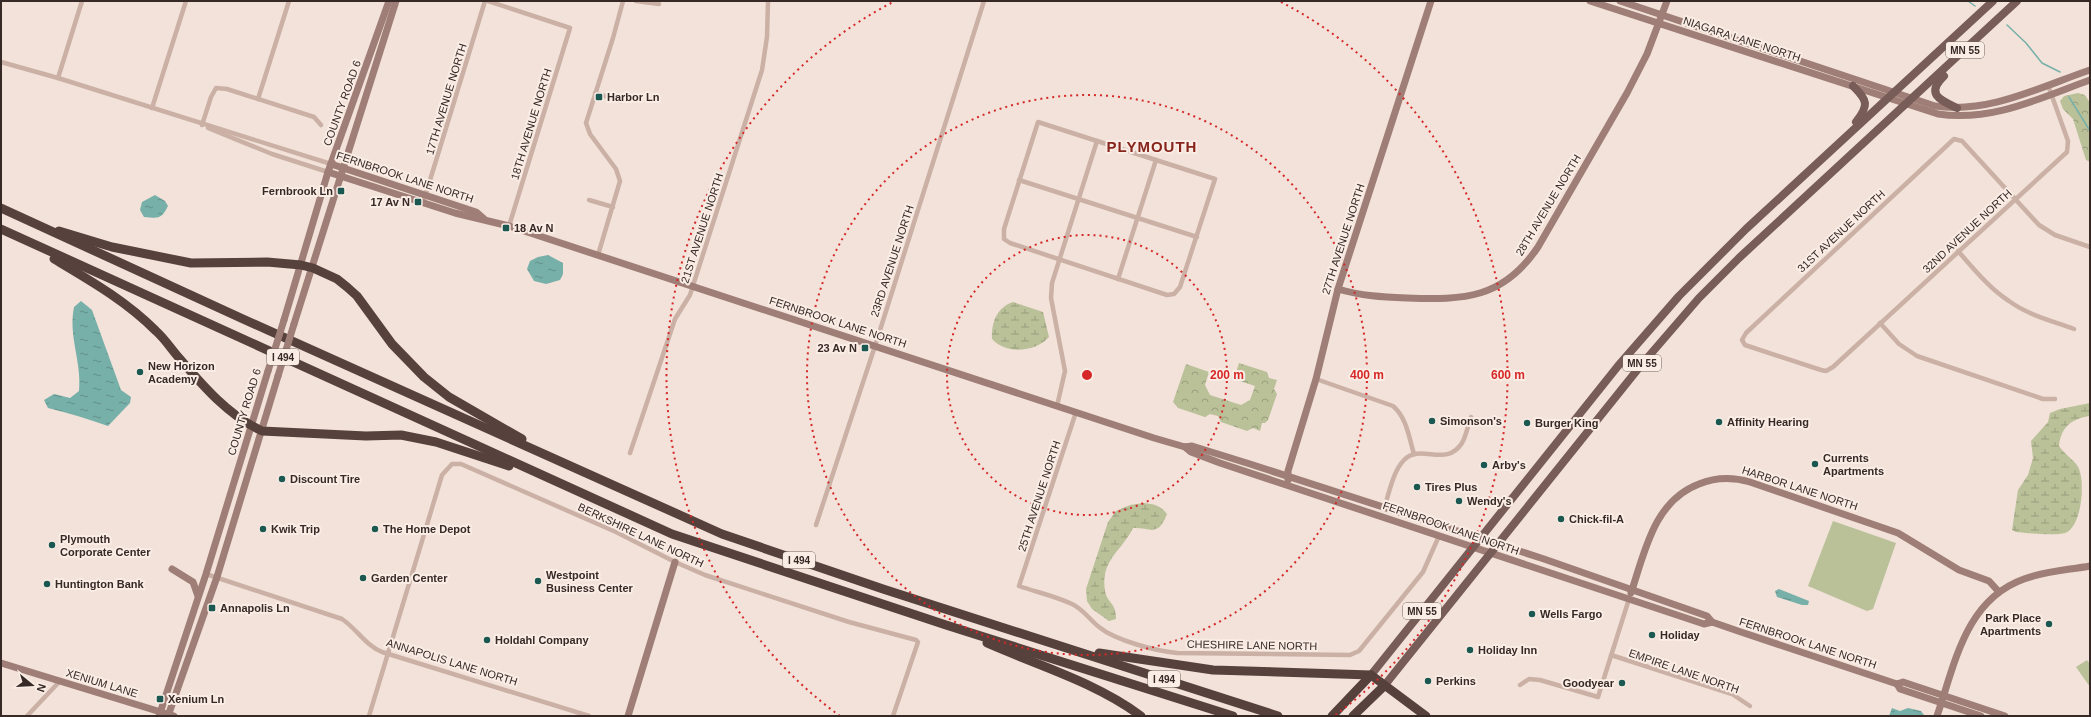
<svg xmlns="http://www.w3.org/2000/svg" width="2091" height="717" font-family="Helvetica,sans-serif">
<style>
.forest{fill:url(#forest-crowns)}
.wetland{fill:url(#wetland-marsh)}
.garden{fill:#bac199}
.water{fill:url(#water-ripples)}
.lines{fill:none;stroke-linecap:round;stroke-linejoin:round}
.stream{stroke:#77b0a9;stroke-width:1.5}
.street{stroke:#cab0a5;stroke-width:4.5}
.secondary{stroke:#9e7e76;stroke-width:7}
.primary{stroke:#785c57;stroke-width:8}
.highway{stroke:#57413d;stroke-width:9}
.secondary-bridge{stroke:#9e7e76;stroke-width:7}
.ring{fill:none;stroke:#d62828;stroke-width:2;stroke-dasharray:2 4}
.poi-dot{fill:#1b5852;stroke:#faede5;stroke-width:1.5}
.labels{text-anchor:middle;stroke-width:4;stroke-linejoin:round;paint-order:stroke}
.shield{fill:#faede5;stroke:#71645f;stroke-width:1}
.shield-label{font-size:10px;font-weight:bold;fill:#362926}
.street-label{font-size:11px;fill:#362926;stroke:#faede5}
.poi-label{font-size:11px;font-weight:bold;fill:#362926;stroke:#faede5;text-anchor:start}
.district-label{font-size:15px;font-weight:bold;letter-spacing:1px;fill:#87251d;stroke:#faede5}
.centre{fill:#d62828;stroke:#faede5;stroke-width:2}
.ring-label{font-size:12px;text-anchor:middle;font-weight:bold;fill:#d62828;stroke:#faede5;stroke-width:4;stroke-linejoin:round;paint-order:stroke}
</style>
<defs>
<pattern id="forest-crowns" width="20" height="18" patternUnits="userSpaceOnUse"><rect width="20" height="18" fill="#bac199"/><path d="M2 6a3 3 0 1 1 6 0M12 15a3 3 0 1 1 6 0" fill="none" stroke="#989d7d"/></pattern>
<pattern id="wetland-marsh" width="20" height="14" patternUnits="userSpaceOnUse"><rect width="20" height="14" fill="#bac199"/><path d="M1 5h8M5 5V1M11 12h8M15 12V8" fill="none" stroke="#989d7d"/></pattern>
<pattern id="water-ripples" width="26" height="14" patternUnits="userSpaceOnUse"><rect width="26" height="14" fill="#77b0a9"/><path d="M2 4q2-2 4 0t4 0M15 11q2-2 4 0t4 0" fill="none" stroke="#628f89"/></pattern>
</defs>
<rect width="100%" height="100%" fill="#f2e2d9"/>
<g class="forest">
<polygon points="2078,93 2085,95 2090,103 2090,162 2086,160 2073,119 2063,109 2060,101 2064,96"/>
<polygon points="1239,363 1267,372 1269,378 1277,380 1274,389 1277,394 1268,420 1265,423 1262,423 1260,431 1253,428 1247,431 1221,422 1218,416 1210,414 1205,417 1178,408 1173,402 1186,364 1209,372 1205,385 1210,395 1241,405 1250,400 1255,386 1234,379"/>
</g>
<g class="wetland">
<path d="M1013,302l30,10 6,25c-13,15 -43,18 -57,2 -1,-16 5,-32 21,-37z"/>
<path d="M2090,403v13c-19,3 -29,11 -31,30 5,8 18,16 20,23 6,14 3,58 -14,64 -9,3 -39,0 -49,-1l-4,-2 6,-40 10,-15 5,-17 -2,-17 17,-19 2,-9 10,-4z"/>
<path d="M1143,503c11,1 17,2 24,11 -9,24 -17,13 -34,14 -11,23 -33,32 -28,63 2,12 11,11 11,28l-7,2 -17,-12 -5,-8 -1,-12 22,-67 8,-11 14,-6z"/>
</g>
<g class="garden">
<polygon points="1833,521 1896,543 1873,609 1867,611 1808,586"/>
<polygon points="2087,660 2090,664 2090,687 2076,667"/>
</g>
<g class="water">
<path d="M155,195l10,6 3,5c-7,14 -10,12 -24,11l-4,-7 2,-8z"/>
<polygon points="548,255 563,263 563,274 560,280 546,284 534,281 527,269 530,261 538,257"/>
<path d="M81,301l11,9 29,80 10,7 -1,6 -22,23c-20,-7 -39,-13 -60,-18l-4,-8 10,-6 16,4 9,-7c3,-29 -11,-55 -5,-84z"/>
<polygon points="1779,589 1809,601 1808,605 1802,605 1777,597 1775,591"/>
<polygon points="1892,708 1900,711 1908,708 1921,711 1924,715 1889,716"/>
</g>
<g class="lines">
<g class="stream">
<polyline points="1968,1 1975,6"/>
<polyline points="2007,25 2026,43 2042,63 2060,72"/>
<polyline points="2069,97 2090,131"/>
</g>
<g class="street">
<polyline points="488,1 570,28 509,226"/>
<polyline points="636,1 659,4"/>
<polyline points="1,62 58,78 331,164"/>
<polyline points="58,78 82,1"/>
<polyline points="2048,85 2068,141 2067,152 1833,367 1826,371 1821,370 1745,345 1742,340 1746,333 1954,139 1962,141 2039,225 2055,235 2090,247"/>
<polyline points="595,93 621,101"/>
<polyline points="258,99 289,1"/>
<polyline points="152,108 186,1"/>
<polygon points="1038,122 1215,179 1180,287 1174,294 1167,295 1010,243 1004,239 1004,229"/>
<polyline points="202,125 211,97 216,88 227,89 314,117 321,125"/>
<polyline points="208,128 272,154 328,172"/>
<polyline points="1019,180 1197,237"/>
<polyline points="589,200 613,207"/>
<polyline points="423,203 485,1"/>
<path d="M1958,251c16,18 31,37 51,50 19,14 43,20 65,28"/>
<polyline points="598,255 620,181 616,169 590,134 586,123 613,38 623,1"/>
<polyline points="1118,279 1156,160"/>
<polyline points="1880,323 1899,344 1917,356 2043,399 2055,399"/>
<path d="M1316,379l77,27c14,12 16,32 21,48"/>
<polyline points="1057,406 1065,371 1051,298 1052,283 1097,141"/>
<path d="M1076,412l-57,174c17,6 36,10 53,18 11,5 18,16 27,23 17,14 58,24 78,26l173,2 9,-4 64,-79 16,-36"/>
<polyline points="630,453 675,319 690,295 762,70 767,37 768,1"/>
<path d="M1384,508c5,-14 9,-37 20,-48 17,-17 42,8 58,-17 4,-7 6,-18 9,-26"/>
<polyline points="816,525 875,346 984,1"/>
<path d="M206,574l136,45c15,10 23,26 40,33l207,64"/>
<polyline points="1611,655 1732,694 1750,706"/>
<polyline points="1520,685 1529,679 1540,680 1598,697 1629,599"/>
<polyline points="27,716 60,681"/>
<polyline points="369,716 442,475 452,464 461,464 616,532 675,562 705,575 849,622 916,640 918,642 893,716"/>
</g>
<g class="secondary">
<path d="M1590,1l348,113c54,8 102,-16 152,-34"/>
<path d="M1620,1l315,105c54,8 105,-19 155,-36"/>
<polyline points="331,164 476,212 484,219"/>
<polyline points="328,172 455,213 509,226 1154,438 1185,447 1192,446 1250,464 1544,559 1707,616 1712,622 1738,631 1897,684 1903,682 2005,716"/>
<path d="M1338,289c23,7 45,8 69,9 57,2 96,1 131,-51l89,-154 20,-39 20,-53"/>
<polyline points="284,320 328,172 389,1"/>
<polyline points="294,324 396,1"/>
<polyline points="1185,447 1191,452 1220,463 1704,624 1712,622"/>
<polyline points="1288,480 1288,471 1316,379 1338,289 1431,1"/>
<polyline points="172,569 193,582 198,596"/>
<path d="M1631,593c14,-42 23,-92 68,-109 17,-7 34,-7 51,-2l148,51 61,37 30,11 10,11"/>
<polyline points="1,663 174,716"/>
<polyline points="1897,684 1900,689 1981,716"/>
<polyline points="159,716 206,574 268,371"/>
<polyline points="168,716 217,577 278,376"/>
<polyline points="628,716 675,562"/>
<path d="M1937,716c18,-52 28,-116 87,-137 21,-8 44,-9 66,-13"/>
</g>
<g class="primary">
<path d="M1944,76c-19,18 -4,24 13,32"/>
<path d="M1853,86c15,15 16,19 3,36"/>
<polyline points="1371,675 1618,366 1679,296 1746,229 1993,1"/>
<polyline points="1384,686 1642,364 1699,298 1739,258 2017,1"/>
</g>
<g class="highway">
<polyline points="1,208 243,319 722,534 883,589 1278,716"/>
<polyline points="1,229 672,534 946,625 1233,716"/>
<polyline points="59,231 112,247 191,263 267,262 301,265 313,268 337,279 347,287 357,296 392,344 424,377 449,397 522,439"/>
<path d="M54,259c37,22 72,42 102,72 9,8 16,19 24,28 23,27 49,57 82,72l104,5 35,-1 35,7 73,24"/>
<path d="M987,643c52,23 108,39 154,73"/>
<polyline points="1099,653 1213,670 1371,675 1426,716"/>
<polyline points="1332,716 1371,675"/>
<polyline points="1353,716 1384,686"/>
</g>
<g class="secondary-bridge">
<polyline points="268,371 284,320"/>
<polyline points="278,376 294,324"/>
</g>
</g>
<g class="ring">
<circle cx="1087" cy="375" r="140"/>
<circle cx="1087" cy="375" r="280"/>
<path d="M840 716A421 421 0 0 1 893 2M1281 2A421 421 0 0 1 1334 716"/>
</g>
<g class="poi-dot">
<rect x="595" y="93" width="8" height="8" rx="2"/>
<rect x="337" y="187" width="8" height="8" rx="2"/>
<rect x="414" y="198" width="8" height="8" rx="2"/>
<rect x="502" y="224" width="8" height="8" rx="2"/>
<rect x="861" y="344" width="8" height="8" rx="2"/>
<circle cx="140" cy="372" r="4"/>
<circle cx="1432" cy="421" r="4"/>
<circle cx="1719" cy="422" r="4"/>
<circle cx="1527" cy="423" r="4"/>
<circle cx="1815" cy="464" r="4"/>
<circle cx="1484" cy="465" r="4"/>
<circle cx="282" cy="479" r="4"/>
<circle cx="1417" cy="487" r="4"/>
<circle cx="1459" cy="501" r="4"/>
<circle cx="1561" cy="519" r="4"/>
<circle cx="263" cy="529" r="4"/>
<circle cx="375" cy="529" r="4"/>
<circle cx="52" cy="545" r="4"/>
<circle cx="363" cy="578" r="4"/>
<circle cx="538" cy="581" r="4"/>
<circle cx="47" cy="584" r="4"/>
<rect x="208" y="604" width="8" height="8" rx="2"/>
<circle cx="1532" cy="614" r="4"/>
<circle cx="2049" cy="624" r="4"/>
<circle cx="1652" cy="635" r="4"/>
<circle cx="487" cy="640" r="4"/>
<circle cx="1470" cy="650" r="4"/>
<circle cx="1428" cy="681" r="4"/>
<circle cx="1622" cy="683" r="4"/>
<rect x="156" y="695" width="8" height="8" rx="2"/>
</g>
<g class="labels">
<g class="shield">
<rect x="1946" y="42" width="38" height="16" rx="3"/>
<rect x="267" y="349" width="32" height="16" rx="3"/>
<rect x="1623" y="355" width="38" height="16" rx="3"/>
<rect x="783" y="552" width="32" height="16" rx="3"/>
<rect x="1403" y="603" width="38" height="16" rx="3"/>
<rect x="1148" y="671" width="32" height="16" rx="3"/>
</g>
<g class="shield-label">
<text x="1965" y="54">MN 55</text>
<text x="283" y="361">I 494</text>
<text x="1642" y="367">MN 55</text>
<text x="799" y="564">I 494</text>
<text x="1422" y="615">MN 55</text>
<text x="1164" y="683">I 494</text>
</g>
<g class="street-label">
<text transform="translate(1742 39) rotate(18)" y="4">NIAGARA LANE NORTH</text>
<text transform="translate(446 99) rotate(-73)" y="4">17TH AVENUE NORTH</text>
<text transform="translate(342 103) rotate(-70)" y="4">COUNTY ROAD 6</text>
<text transform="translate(531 124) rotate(-73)" y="4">18TH AVENUE NORTH</text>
<text transform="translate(405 177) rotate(18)" y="4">FERNBROOK LANE NORTH</text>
<text transform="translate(1548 205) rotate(-59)" y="4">28TH AVENUE NORTH</text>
<text transform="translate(702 228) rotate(-72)" y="4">21ST AVENUE NORTH</text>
<text transform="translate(1841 231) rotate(-43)" y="4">31ST AVENUE NORTH</text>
<text transform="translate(1967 231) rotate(-43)" y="4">32ND AVENUE NORTH</text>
<text transform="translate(1343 239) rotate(-72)" y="4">27TH AVENUE NORTH</text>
<text transform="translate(892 261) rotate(-72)" y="4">23RD AVENUE NORTH</text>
<text transform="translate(838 322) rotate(18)" y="4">FERNBROOK LANE NORTH</text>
<text transform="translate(244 412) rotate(-73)" y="4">COUNTY ROAD 6</text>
<text transform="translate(1800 488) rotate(18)" y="4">HARBOR LANE NORTH</text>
<text transform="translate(1039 496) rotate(-72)" y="4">25TH AVENUE NORTH</text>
<text transform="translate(1451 528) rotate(19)" y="4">FERNBROOK LANE NORTH</text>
<text transform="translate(641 535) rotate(25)" y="4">BERKSHIRE LANE NORTH</text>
<text transform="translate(1808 643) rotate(18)" y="4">FERNBROOK LANE NORTH</text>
<text transform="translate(1252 645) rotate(1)" y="4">CHESHIRE LANE NORTH</text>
<text transform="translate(452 662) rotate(17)" y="4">ANNAPOLIS LANE NORTH</text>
<text transform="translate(1684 671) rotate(19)" y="4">EMPIRE LANE NORTH</text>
<text transform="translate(102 683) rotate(17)" y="4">XENIUM LANE</text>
</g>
<g class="poi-label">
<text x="607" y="101">Harbor Ln</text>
<text x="333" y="195" text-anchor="end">Fernbrook Ln</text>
<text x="410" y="206" text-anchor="end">17 Av N</text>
<text x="514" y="232">18 Av N</text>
<text x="857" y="352" text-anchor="end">23 Av N</text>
<text x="148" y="370">New Horizon<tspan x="148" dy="13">Academy</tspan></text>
<text x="1440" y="425">Simonson's</text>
<text x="1727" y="426">Affinity Hearing</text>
<text x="1535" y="427">Burger King</text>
<text x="1823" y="462">Currents<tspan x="1823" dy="13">Apartments</tspan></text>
<text x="1492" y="469">Arby's</text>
<text x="290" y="483">Discount Tire</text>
<text x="1425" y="491">Tires Plus</text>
<text x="1467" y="505">Wendy's</text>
<text x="1569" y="523">Chick-fil-A</text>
<text x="271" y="533">Kwik Trip</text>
<text x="383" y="533">The Home Depot</text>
<text x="60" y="543">Plymouth<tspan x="60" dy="13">Corporate Center</tspan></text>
<text x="546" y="579">Westpoint<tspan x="546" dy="13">Business Center</tspan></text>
<text x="371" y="582">Garden Center</text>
<text x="55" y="588">Huntington Bank</text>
<text x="220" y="612">Annapolis Ln</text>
<text x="1540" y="618">Wells Fargo</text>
<text x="2041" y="622" text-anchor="end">Park Place<tspan x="2041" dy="13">Apartments</tspan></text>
<text x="1660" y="639">Holiday</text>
<text x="495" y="644">Holdahl Company</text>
<text x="1478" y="654">Holiday Inn</text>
<text x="1436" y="685">Perkins</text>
<text x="1614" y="687" text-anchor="end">Goodyear</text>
<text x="168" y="703">Xenium Ln</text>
</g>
<g class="district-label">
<text x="1152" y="152">PLYMOUTH</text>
</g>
</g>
<circle cx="1087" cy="375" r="6" class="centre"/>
<g class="ring-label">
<text x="1227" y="379">200 m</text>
<text x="1367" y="379">400 m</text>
<text x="1508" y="379">600 m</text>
</g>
<rect width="2091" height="717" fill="none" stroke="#362926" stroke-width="4"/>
<g transform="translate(32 685) rotate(108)" stroke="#faede5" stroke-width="3" paint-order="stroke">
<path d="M0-3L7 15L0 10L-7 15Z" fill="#362926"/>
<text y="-6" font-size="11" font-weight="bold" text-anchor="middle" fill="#362926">N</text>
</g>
</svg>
